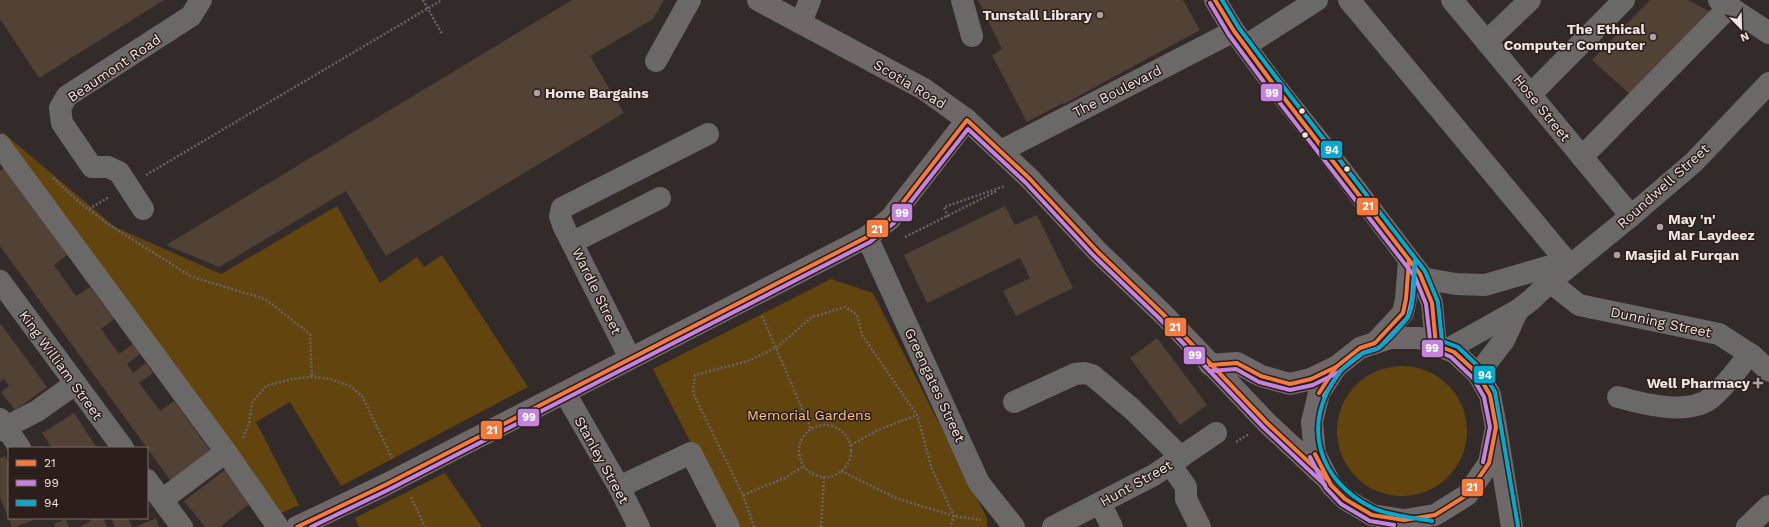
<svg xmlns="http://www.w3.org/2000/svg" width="1769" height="527" font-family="'Work Sans',sans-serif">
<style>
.green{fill:#62440f}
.building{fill:#524236}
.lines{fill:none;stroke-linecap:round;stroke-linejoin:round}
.path{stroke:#686564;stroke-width:2.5;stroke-dasharray:2 2;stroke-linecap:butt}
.minor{stroke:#6b6868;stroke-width:22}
.major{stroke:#6e6869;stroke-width:22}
.bus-1-casing{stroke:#2c1e1b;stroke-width:7}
.bus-2-casing{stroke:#2c1e1b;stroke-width:7}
.bus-3-casing{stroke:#2c1e1b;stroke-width:7}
.bus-1{stroke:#f6793e;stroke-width:4}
.bus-2{stroke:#c483df;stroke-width:4}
.bus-3{stroke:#00a9ce;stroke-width:4}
.poi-dot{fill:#aca3a1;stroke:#2c1e1b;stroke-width:1.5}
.bus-dot{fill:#eee4e2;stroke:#2c1e1b;stroke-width:1.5}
.labels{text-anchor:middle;stroke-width:3;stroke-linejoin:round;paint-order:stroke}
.poi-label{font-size:14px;font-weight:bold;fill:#eee4e2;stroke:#2c1e1b;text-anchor:end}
.street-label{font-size:14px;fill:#eee4e2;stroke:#2c1e1b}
.park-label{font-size:14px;fill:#f9c577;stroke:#2c1e1b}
.line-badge{stroke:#2c1e1b;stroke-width:1.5}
.badge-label{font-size:11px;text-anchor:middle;font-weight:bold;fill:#fff}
</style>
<rect width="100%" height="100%" fill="#322b29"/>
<g class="green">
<polygon points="0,130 115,227 221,274 337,206 380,283 417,257 424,267 442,255 528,387 341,486 290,402 256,422 299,505 279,514 82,247"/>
<polygon points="831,279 873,293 987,518 987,527 734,527 653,369"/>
<circle cx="1402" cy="431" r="65"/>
<polygon points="445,473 482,527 359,527 355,518"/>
</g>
<g class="building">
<polygon points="0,0 164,0 39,78 0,19"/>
<polygon points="572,0 664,0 653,19 590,56 624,113 386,256 346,191 219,267 166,245"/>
<polygon points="978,0 1183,0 1200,30 1064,104 1063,103 1027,122 992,55 1002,49"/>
<polygon points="1650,0 1688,0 1714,14 1633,97 1592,60"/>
<polygon points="4,168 67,255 54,265 76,296 90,287 114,319 101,329 119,354 133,344 140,354 127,364 133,373 146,363 153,373 139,383 160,411 174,401 214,456 174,485 0,246 0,171"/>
<polygon points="1005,206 1015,225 1037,215 1073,288 1016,316 1003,291 1030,278 1020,258 927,303 904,255"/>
<polygon points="0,323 47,387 15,410 1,392 9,386 4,379 0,382"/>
<polygon points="1157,338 1207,405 1180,425 1130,358"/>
<polygon points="74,413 97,448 52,448 42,433"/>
<polygon points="5,456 9,464 9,518 32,518 33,520 15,527 12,527 0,497 0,458"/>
<polygon points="225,470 249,504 220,527 205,527 184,501"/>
<polygon points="88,518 103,518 107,527 79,527 90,522"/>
<polygon points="111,518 128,518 132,527 115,527"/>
<polygon points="156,518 159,527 136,527"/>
<polygon points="66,519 69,527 55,527 54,524"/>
</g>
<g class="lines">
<g class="path">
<polyline points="423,0 442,34"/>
<polyline points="146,175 442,0"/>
<polyline points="53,178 79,202 108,224 192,277 265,299 310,334 312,377"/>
<polyline points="89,209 109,197"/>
<polyline points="948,217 944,207 1005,186"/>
<polyline points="905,237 997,191"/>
<polyline points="762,316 811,429"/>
<circle cx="825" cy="451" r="26"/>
<polyline points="243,438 249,423 252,403 266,386 292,379 312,377 330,379 350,386 362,396 392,458"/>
<polyline points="1236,442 1249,434"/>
<polyline points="851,445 878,430 917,415"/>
<polyline points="841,471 898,499 954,516 981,520"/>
<polyline points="743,495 785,478 804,466"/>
<polyline points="411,497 425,527"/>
<polyline points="754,527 743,495 693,393 695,375 748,361 777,347 812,317 845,307 857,315 862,335 917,415 932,469 954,516 950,527"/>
<polyline points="821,527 824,477"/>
</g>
<g class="minor">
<polyline points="962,0 972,36"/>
<polyline points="1215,0 1234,31 1274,85 1322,145 1420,274 1432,303 1436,345"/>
<polyline points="1349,0 1567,262"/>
<polyline points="1452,0 1631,216"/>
<polyline points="1719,0 1769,33"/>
<polyline points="801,22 810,0"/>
<polyline points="1487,41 1530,0"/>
<polyline points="1245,46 1317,0"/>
<polyline points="656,61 690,0"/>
<polyline points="1531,94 1624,0"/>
<polyline points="0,145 226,452 278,527"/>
<polyline points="1001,151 1234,31"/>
<polyline points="1582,157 1730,6"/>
<polyline points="143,209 119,172 108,167 92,167 62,123 60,108 67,96 191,16 201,0"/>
<polyline points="867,237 979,483 1014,527"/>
<polyline points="573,242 660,198"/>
<polyline points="1421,278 1456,284 1485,285 1568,261"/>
<polyline points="0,281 123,448"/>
<polyline points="1550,282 1579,305 1719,334 1753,356 1769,371"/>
<polyline points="1375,343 1403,313 1406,299 1409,260"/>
<polyline points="1448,349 1518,310 1531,300 1550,282 1631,216 1694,162 1769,83"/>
<polyline points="630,358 563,225 560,216 562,208 708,134"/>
<polyline points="1478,374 1504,340 1518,310"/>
<polyline points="565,393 619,487 639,527"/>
<path d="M1618,397c25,7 70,19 93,1 15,-12 27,-30 39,-44"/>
<polyline points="1014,402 1075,374 1085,373 1092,375 1132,409 1181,457"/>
<polyline points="0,419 20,448"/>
<polyline points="0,430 37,411 75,384"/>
<polyline points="1170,464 1186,487 1186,499 1200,527"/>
<polyline points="147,480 182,527"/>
<polyline points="619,487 691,453 729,527"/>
<polyline points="162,500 226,452"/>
<polyline points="1100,503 1112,527"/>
<polyline points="1053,527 1154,475 1216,433"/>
<polyline points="1747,527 1769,506"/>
</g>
<g class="major">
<polyline points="758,0 924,89 967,120 1029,178 1098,252 1163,314 1267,423 1329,481"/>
<polyline points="1210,365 1237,363 1261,376 1290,384 1311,379 1336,367"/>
<polyline points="1496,427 1489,463 1467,495 1435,515 1404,520 1372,515 1345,499 1331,485 1315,454 1312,422 1319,393 1336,367 1360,348 1390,338 1420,338 1454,352 1478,374 1490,395 1496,427 1512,527"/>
<polyline points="297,527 385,485 867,237 890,219 967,120"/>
</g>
<defs>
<g id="bus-1">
<polyline points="1215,0 1234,31 1274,85 1420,274 1432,303 1436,345 1454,352 1478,374 1490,395 1496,427 1489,463 1467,495 1435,515 1404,520 1372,515 1345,499 1331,485 1315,454"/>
<polyline points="1210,365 1237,363 1261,376 1290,384 1311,379 1336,367"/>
<polyline points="1319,393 1336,367 1360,348 1375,343 1403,313 1406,299 1409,260"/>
<polyline points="297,527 385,485 867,237 890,219 967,120 1029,178 1098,252 1163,314 1267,423 1329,481"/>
</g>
<g id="bus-2">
<polyline points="1210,3 1229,35 1269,89 1415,277 1426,304 1431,348 1451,357 1473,378 1484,397 1490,427 1483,462"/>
<polyline points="1210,371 1236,369 1259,382 1290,390 1313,385 1339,372"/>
<polyline points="1324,396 1340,371 1363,353 1379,348 1408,317 1412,299 1415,260"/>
<polyline points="1310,457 1326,488 1341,504 1370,521 1394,525"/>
<polyline points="311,527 388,490 870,242 894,223 968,129 1025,182 1094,256 1159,318 1263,427 1325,485"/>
</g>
<g id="bus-3">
<polyline points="1222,0 1239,28 1279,81 1425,271 1438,302 1442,341 1458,347 1482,370 1495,392 1518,526"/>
<path d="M1415,260c-1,17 0,39 -6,55 -3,6 -25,30 -31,33 -4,3 -10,3 -15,5 -7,4 -18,13 -23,19 -40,50 -23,109 33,136 13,7 43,10 59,13"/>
</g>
</defs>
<use href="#bus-1" class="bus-1-casing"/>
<use href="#bus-2" class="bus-2-casing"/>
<use href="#bus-3" class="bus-3-casing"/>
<use href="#bus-1" class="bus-1"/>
<use href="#bus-2" class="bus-2"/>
<use href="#bus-3" class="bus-3"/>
</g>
<g class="poi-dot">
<circle cx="1100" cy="15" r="4"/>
<circle cx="1653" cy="37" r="4"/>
<circle cx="537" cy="93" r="4"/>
<circle cx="1660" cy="227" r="4"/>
<circle cx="1617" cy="255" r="4"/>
<path d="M1756 377h4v4h4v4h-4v4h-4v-4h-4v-4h4z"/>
</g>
<g class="bus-dot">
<circle cx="1302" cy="111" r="3.5"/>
<circle cx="1305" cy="135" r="3.5"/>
<circle cx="1347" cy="169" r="3.5"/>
</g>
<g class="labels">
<g class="poi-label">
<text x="1092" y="20">Tunstall Library</text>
<text x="1645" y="34">The Ethical<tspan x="1645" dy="16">Computer Computer</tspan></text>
<text x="545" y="98" text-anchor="start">Home Bargains</text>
<text x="1668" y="224" text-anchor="start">May 'n'<tspan x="1668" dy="16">Mar Laydeez</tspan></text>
<text x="1625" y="260" text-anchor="start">Masjid al Furqan</text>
<text x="1750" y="388">Well Pharmacy</text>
</g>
<g class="street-label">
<text transform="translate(114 68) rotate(-34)" y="5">Beaumont Road</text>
<text transform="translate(910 84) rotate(31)" y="5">Scotia Road</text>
<text transform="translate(1117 91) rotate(-27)" y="5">The Boulevard</text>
<text transform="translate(1542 108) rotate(51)" y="5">Hose Street</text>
<text transform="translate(1663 186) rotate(-42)" y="5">Roundwell Street</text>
<text transform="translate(597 291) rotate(64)" y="5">Wardle Street</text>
<text transform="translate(1661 322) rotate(12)" y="5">Dunning Street</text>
<text transform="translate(61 365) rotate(54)" y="5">King William Street</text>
<text transform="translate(935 385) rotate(65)" y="5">Greengates Street</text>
<text transform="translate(602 460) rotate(61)" y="5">Stanley Street</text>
<text transform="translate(1136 483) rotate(-29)" y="5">Hunt Street</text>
</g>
<g class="park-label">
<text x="809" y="420">Memorial Gardens</text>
</g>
</g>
<g class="line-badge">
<rect x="1260" y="83" width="23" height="19" rx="4" fill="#c483df"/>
<rect x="1320" y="140" width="23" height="19" rx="4" fill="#00a9ce"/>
<rect x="1356" y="197" width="23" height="19" rx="4" fill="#f6793e"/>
<rect x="891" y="203" width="22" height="19" rx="4" fill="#c483df"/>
<rect x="866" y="219" width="23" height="19" rx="4" fill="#f6793e"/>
<rect x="1164" y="317" width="23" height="20" rx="4" fill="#f6793e"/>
<rect x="1421" y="339" width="23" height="19" rx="4" fill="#c483df"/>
<rect x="1183" y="346" width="23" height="19" rx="4" fill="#c483df"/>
<rect x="1473" y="365" width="23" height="19" rx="4" fill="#00a9ce"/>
<rect x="517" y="408" width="23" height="19" rx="4" fill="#c483df"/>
<rect x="480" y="420" width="23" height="20" rx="4" fill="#f6793e"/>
<rect x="1461" y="478" width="23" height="19" rx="4" fill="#f6793e"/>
</g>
<g class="badge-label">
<text x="1272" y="97">99</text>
<text x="1332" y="154">94</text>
<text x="1368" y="210">21</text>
<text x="902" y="217">99</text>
<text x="877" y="233">21</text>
<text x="1175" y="331">21</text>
<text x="1432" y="352">99</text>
<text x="1195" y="359">99</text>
<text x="1485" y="379">94</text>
<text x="529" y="421">99</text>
<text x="492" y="434">21</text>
<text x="1472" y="491">21</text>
</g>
<rect x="8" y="447" width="140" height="72" fill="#2c1e1b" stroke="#7a6d6b"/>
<rect x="16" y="460" width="20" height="6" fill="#f6793e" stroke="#7a6d6b"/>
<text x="44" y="467" font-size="12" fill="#eee4e2">21</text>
<rect x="16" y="480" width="20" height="6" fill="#c483df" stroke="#7a6d6b"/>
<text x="44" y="487" font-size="12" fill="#eee4e2">99</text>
<rect x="16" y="500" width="20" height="6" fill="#00a9ce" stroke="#7a6d6b"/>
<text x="44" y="507" font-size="12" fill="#eee4e2">94</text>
<g transform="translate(1741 28) rotate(157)" stroke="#2c1e1b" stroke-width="3" paint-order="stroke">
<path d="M0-3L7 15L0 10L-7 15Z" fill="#eee4e2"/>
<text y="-6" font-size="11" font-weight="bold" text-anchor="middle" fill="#eee4e2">N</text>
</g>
</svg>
